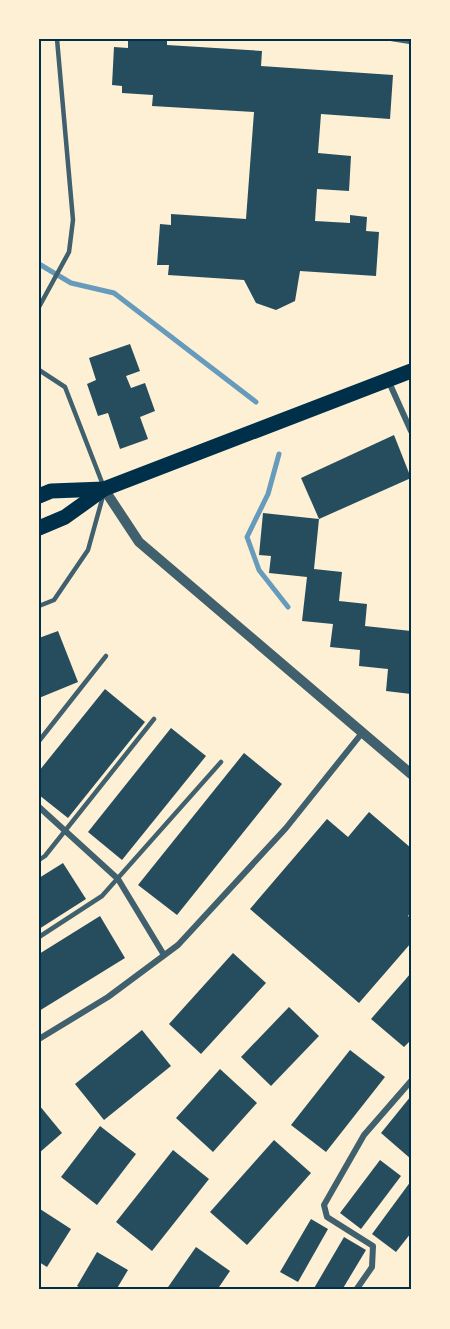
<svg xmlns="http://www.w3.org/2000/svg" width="450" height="1329" font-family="'Nunito Sans',sans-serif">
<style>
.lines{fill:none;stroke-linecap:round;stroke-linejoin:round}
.stream{stroke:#669bbc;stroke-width:5}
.building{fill:#264d5e}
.service{stroke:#3f606c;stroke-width:4.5}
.minor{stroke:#3f606c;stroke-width:6}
.tertiary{stroke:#3f606c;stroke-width:10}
.trunk{stroke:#003049;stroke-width:15}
.neatline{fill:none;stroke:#003049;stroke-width:2}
</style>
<rect width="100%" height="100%" fill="#fdf0d5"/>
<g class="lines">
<g class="stream">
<polyline points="39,264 71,283 114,293 256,402"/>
<polyline points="279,454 268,494 247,537 259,570 288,607"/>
</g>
</g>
<g class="building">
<polygon points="128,39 167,39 167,45 262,51 261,66 393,75 390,119 321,114 318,153 351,156 349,191 317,189 315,221 350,223 350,215 367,217 366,231 379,232 376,276 300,271 295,301 276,310 256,303 244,280 168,275 169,265 157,265 160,224 171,225 171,214 246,219 254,112 152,106 153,95 122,93 122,86 112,85 114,47 128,48"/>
<polygon points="130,344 140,371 126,376 131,388 145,383 155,411 140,417 148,439 120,449 108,413 98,416 87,384 96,380 89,358"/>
<polygon points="394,435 411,478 319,519 301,478"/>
<polygon points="263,513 319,519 314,569 342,572 339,601 367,604 365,626 411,631 411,694 386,691 388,669 359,666 360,650 330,647 333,624 302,621 307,577 269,573 271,556 259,555"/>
<polygon points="58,631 78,682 39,698 39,638"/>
<polygon points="105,689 145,722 68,818 39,795 39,771"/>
<polygon points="171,728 206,756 122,860 88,832"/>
<polygon points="244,753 282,784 177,915 138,885"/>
<polygon points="369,812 411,848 411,912 408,916 411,918 411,943 359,1003 250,909 327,819 348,837"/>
<polygon points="63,863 86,899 39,929 39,878"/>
<polygon points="100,916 125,958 39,1011 39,954"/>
<polygon points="233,953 266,983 201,1054 169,1024"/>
<polygon points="411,973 411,1040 404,1047 371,1019"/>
<polygon points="289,1007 319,1036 271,1086 241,1057"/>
<polygon points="142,1030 171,1066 104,1120 75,1084"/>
<polygon points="350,1050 385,1077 326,1152 291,1125"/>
<polygon points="220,1069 257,1103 213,1152 176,1118"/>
<polygon points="411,1096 411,1159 381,1133"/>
<polygon points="39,1105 62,1133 39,1153"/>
<polygon points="100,1126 136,1154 97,1205 61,1177"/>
<polygon points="274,1140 311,1173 247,1245 210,1212"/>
<polygon points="173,1150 209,1179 152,1251 116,1222"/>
<polygon points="380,1160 401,1176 361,1229 340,1213"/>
<polygon points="411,1181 411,1233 396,1252 372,1234"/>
<polygon points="40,1209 71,1229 47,1267 39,1262"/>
<polygon points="311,1219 328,1229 298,1282 280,1272"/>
<polygon points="344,1237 366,1250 342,1290 313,1290"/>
<polygon points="196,1247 230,1271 217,1290 166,1290"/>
<polygon points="97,1252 128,1270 116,1290 84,1290 77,1286"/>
</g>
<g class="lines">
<g class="service">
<polyline points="392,39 411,42"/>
<polyline points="39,307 69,252 73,220 57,39"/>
<polyline points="39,370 65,387 103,485"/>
<polyline points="39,606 54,600 88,550 103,496"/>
<polyline points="39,741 106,656"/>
<polyline points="39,860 45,856 154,719"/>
<polyline points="39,937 102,896 221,762"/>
</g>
<g class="minor">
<polyline points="388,380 411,431"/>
<polyline points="39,807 118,879 164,955"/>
<polyline points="39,1039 108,997 178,945 286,828 362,733"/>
<polyline points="356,1290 372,1267 373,1246 327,1217 324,1205 364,1135 411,1081"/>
</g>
<polyline class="tertiary" points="104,489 139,542 411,774"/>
<g class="trunk">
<polyline points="39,496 51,491 104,489"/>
<polyline points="39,528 65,517 104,489 411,371"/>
</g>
</g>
<rect width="450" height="1329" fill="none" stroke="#fdf0d5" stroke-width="81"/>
<rect x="40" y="40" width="370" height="1248" class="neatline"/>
</svg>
